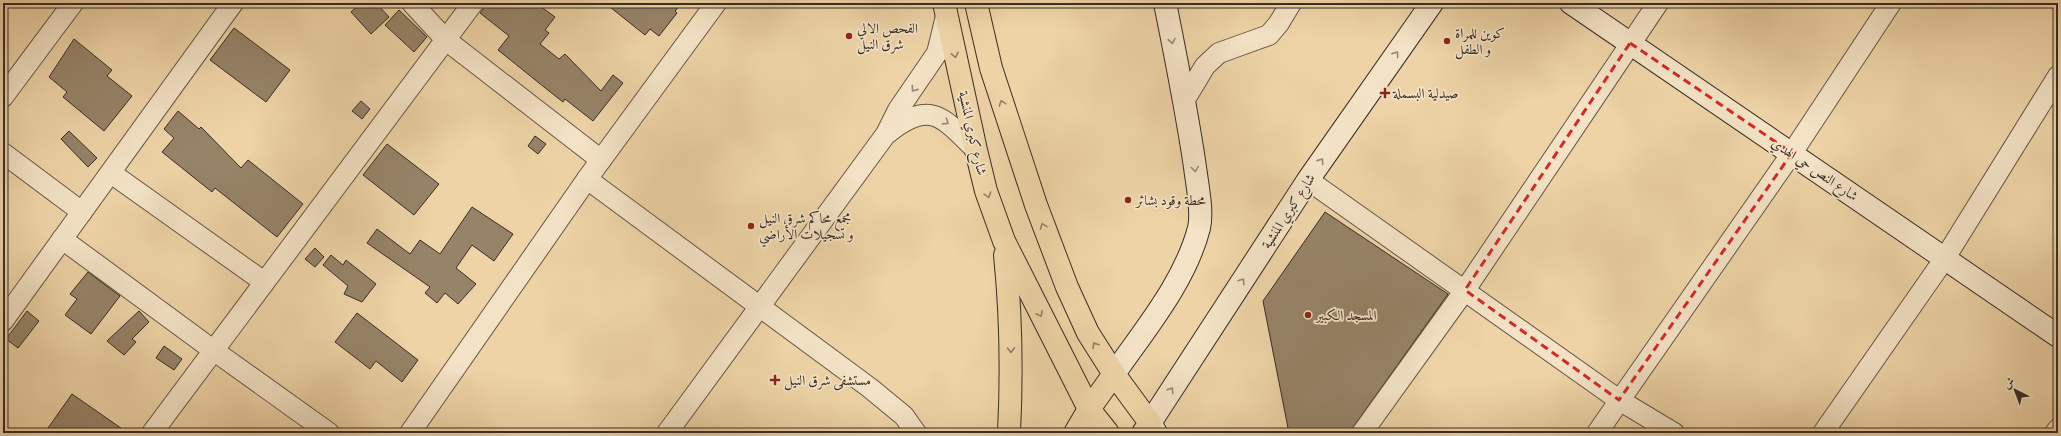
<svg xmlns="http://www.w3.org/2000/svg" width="2061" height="436" font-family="'IM FELL Great Primer',Amiri,serif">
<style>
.building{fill:#968368;stroke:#382d24}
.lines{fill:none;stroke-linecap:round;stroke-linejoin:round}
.street-casing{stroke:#655644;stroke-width:22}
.secondary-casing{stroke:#382d24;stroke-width:24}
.primary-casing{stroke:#382d24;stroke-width:24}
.street{stroke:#f3e2c5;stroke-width:20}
.secondary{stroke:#f3e2c5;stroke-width:22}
.primary{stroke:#edd3a6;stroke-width:22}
.oneway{stroke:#968874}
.oneway2{stroke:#928065}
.marked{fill:none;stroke:#d62828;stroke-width:3;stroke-dasharray:8 5;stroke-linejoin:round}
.poi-dot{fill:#8f2418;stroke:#f3e2c5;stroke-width:1.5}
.labels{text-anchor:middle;stroke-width:3.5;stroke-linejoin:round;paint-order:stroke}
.poi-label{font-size:14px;fill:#382d24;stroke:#f3e2c5;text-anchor:start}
.street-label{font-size:14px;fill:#382d24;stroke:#f3e2c5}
</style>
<rect width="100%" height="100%" fill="#edd3a6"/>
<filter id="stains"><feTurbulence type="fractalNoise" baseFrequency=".005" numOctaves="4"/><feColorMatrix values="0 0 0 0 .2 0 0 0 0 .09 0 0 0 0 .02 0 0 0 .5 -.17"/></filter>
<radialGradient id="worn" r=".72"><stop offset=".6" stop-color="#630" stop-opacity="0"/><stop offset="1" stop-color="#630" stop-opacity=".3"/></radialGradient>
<g class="building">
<polygon points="361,3 376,3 389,17 371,34 351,12"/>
<polygon points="488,3 536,3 555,17 545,30 549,33 540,44 559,59 565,54 601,91 613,75 623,83 593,121 565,99 563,102 549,91 498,50 509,36 480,13"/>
<polygon points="605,3 682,3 675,11 677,13 659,36 650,29 645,35"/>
<polygon points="399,10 427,37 414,52 385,25"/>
<polygon points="234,28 290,70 266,102 210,60"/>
<polygon points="74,39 112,70 107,76 132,96 104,131 63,97 67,92 49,77"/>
<polygon points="361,101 370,109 362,119 352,111"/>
<polygon points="178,111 199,129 201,127 241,168 248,160 303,204 277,237 215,188 212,192 162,152 174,138 164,129"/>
<polygon points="69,131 97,158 88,167 61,139"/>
<polygon points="535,136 546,144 538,154 528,146"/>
<polygon points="387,144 439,184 414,215 363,175"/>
<polygon points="472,207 513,234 494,261 472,245 456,268 476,284 458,304 445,293 437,303 425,293 430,287 367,243 377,229 410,254 420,240 440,254"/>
<polygon points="1325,212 1448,294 1349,433 1289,433 1263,301"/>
<polygon points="315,248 324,257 315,267 305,259"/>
<polygon points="331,255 343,265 346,260 376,284 362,302 344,294 348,286 323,265"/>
<polygon points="88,272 120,296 91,334 65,315 77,299 70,294"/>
<polygon points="27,311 39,321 18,348 6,339"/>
<polygon points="139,311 149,322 132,339 136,342 124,355 107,341"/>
<polygon points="357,313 418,360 402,382 376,361 370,369 335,342"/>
<polygon points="164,346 182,359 174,370 156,358"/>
<polygon points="72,394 128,433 55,433 48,428"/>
</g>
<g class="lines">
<defs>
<g id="street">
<polyline points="412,3 446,40 601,160"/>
<polyline points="3,97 73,3"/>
<polyline points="1184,101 1205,66 1219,53 1269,35 1279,23 1291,3"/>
<path d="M888,133c42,-34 55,-16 88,17"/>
<polyline points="3,153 82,212"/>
<polyline points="111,173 264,282"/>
<polyline points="587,179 870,388 904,416 916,433"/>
<polyline points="1308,180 1619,400 1674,433"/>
<polyline points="62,239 213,350 329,433"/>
<polyline points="3,321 233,3"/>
<polyline points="152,433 473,3"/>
<polyline points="410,433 587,179 716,3"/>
<polyline points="667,433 886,134 898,110 937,53 946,16"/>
<polyline points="1362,433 1465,290 1658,3"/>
<polyline points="1597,433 1792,153 1891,3"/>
<polyline points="1823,433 1945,258 2058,76"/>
<polyline points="2055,433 2058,429"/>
</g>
<g id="secondary">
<polyline points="1571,3 2058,336"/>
<path d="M1114,374c31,-45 71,-92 85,-146 4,-17 -2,-44 -4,-61 -8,-55 -19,-109 -30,-164"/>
<polyline points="1156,433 1150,423 1308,180 1432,3"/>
</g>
<g id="primary">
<polyline points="944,3 976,150 986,191 1004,241 1089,409 1108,433"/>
<polyline points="976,3 991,68 1036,205 1067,287 1088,333 1114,374 1150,423 1143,433"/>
<path d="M1005,255c6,59 7,118 4,178"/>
<polyline points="1075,433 1089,409 1114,374"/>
</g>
</defs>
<use href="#street" class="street-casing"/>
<use href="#secondary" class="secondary-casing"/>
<use href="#primary" class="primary-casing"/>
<use href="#street" class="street"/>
<use href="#secondary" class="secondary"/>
<use href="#primary" class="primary"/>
</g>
<defs><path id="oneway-chevron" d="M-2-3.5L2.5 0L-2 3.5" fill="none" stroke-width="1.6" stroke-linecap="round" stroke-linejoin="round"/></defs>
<g class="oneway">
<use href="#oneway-chevron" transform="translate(1172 41) rotate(79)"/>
<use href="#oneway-chevron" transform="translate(1396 54) rotate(-55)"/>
<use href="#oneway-chevron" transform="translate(914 89) rotate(125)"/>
<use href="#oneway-chevron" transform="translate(946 122) rotate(33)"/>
<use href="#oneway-chevron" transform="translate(1321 161) rotate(-55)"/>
<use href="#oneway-chevron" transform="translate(1195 169) rotate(82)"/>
<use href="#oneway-chevron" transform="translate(1242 281) rotate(-57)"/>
<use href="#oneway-chevron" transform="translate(1171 390) rotate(-57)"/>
</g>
<g class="oneway2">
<use href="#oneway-chevron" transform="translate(955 55) rotate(78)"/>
<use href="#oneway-chevron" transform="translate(1002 103) rotate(-108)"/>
<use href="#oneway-chevron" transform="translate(988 195) rotate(72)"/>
<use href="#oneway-chevron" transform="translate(1043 226) rotate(-110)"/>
<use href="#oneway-chevron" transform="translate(1040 314) rotate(64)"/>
<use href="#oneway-chevron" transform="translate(1095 345) rotate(-122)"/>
<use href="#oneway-chevron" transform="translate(1011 350) rotate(89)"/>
</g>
<path class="marked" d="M1630,43l162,110 -173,247 -154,-110z"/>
<g class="poi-dot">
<circle cx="849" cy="36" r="4"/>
<circle cx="1447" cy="41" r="4"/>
<path d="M1383 87h4v4h4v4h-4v4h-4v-4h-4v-4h4z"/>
<circle cx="1128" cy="200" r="4"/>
<circle cx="751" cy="226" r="4"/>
<circle cx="1308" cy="315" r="4"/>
<path d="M773 374h4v4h4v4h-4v4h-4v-4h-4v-4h4z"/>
</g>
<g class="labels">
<g class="poi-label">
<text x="857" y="33">الفحص الالي<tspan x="857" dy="16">شرق النيل</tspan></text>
<text x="1455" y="38">كوين للمراة<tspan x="1455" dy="16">و الطفل</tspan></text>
<text x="1393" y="98">صيدلية البسملة</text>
<text x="1136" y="205">محطة وقود بشائر</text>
<text x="759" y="223">مجمع محاكم شرق النيل<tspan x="759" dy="16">و تسجيلات الأراضي</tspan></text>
<text x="1316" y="320">المسجد الكبير</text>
<text x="784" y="385">مستشفى شرق النيل</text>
</g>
<g class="street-label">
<text transform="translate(973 133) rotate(77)" y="5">شارع كبري المنشية</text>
<text transform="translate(1815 169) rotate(34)" y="5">شارع النص حي الهدي</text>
<text transform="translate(1288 211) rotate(-57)" y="5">شارع كبري المنشية</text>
</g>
</g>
<rect width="2061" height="436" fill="none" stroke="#edd3a6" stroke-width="16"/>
<rect x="4" y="4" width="2053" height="428" fill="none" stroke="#382d24" stroke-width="2"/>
<rect x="8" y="8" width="2045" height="420" fill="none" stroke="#382d24"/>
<g transform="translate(2015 390) rotate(318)" stroke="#f3e2c5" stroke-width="3" paint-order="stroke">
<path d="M0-3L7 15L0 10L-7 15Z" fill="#382d24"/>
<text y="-6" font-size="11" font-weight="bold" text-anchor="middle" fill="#382d24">ش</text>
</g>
<rect width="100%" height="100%" filter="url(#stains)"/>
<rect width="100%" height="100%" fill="url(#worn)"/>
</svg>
